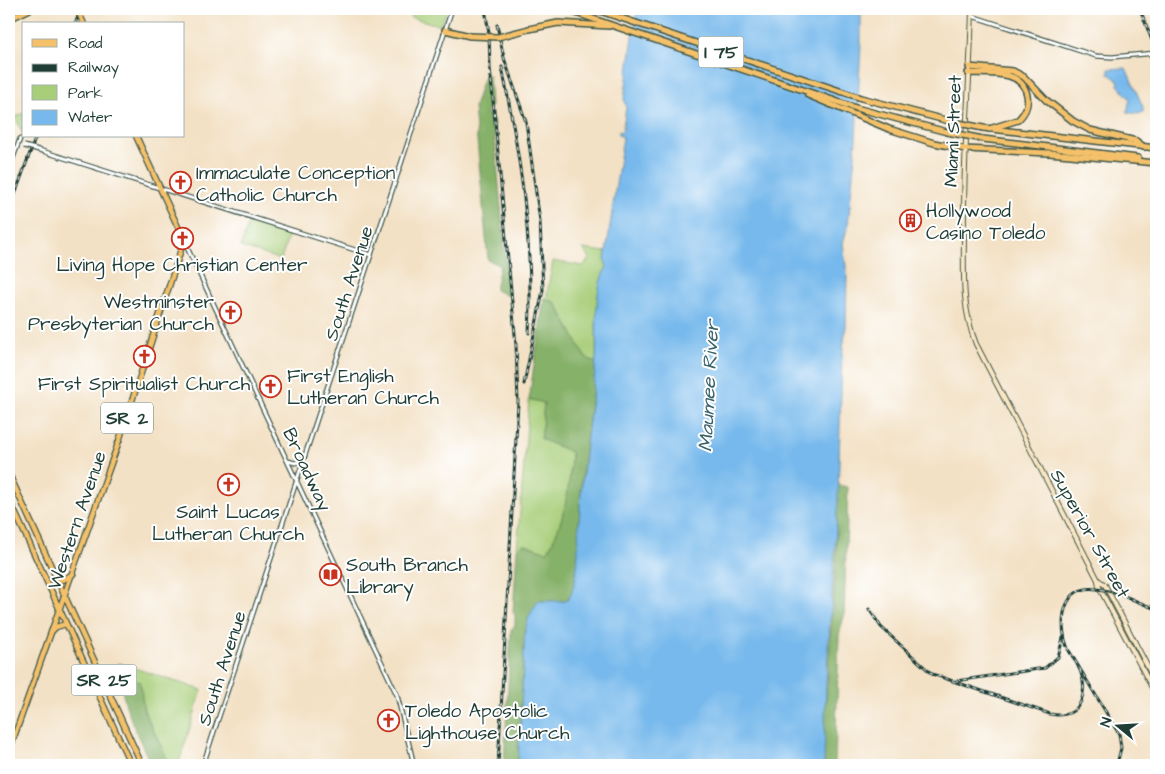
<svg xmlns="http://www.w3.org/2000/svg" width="1165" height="774" font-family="'Architects Daughter',sans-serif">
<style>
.green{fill:#a8ce79;stroke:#648656}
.forest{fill:#86b169;stroke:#52774e}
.water{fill:#77b9ec;stroke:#4b7b90}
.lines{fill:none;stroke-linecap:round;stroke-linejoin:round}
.tertiary-casing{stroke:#3f564a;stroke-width:5.5}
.secondary-casing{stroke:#3f564a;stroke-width:6}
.primary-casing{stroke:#3f564a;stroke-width:7}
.trunk-casing{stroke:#3f564a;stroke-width:7}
.motorway-casing{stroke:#3f564a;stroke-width:8}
.tertiary{stroke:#fff;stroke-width:3}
.secondary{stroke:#fbe6c3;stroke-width:4}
.primary{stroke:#f4c16a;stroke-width:4.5}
.trunk{stroke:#f4c16a;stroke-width:4.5}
.motorway{stroke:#f4c16a;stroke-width:5}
.rail-casing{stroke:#1f3d34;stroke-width:3}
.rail{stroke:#fff;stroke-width:1;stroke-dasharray:4;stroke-linecap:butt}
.tertiary-bridge-casing{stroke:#3f564a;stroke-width:5.5;stroke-linecap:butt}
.primary-bridge-casing{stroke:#3f564a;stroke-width:7;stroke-linecap:butt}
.motorway-bridge-casing{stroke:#3f564a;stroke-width:8;stroke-linecap:butt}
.tertiary-bridge{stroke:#fff;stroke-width:3}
.primary-bridge{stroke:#f4c16a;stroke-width:4.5}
.motorway-bridge{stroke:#f4c16a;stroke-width:5}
.labels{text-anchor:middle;stroke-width:4;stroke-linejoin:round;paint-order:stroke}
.shield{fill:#fff;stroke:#627771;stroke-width:1}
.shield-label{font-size:18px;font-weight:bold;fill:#1f3d34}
.street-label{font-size:19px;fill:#1f3d34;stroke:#fff}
.poi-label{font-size:19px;fill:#1f3d34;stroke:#fff;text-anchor:start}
.water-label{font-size:20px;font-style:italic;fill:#39626b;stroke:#fff}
</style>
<rect width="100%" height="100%" fill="#fff"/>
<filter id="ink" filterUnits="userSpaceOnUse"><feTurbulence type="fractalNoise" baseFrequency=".02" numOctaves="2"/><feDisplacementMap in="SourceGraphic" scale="10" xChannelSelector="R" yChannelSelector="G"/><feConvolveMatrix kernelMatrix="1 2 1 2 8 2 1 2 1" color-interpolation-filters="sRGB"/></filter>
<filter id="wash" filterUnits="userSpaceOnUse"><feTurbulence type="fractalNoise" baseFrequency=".0096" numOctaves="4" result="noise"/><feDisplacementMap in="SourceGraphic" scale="20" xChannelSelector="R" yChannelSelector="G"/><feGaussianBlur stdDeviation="1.12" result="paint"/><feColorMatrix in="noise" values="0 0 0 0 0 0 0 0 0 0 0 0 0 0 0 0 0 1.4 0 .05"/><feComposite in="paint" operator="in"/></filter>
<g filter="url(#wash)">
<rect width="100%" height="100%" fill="#f3e1c5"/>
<g class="green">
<polygon points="413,9 447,9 441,26 410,17"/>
<polygon points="24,113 24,136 15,117"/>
<polygon points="249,221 289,234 281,260 241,247"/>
<path d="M583,249l23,3 -1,8 2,7c-14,19 -10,71 -11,96l-11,-6 -29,-54 -10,-4 7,-38 30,5 7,-8z"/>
<path d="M529,399l15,4 -3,36 30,13c0,32 -7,73 -24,100l-23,-8 -7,6z"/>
<polygon points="119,663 202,690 178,765 170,765 144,711 140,683 131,679 132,677"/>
</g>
<g class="forest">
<polygon points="489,75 491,106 488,108 487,114 493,119 509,296 495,290 500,265 488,260 474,107 484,76"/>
<path d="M544,298l12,5 29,54 11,6 -14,113 -3,48 1,23 -7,44 -7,10h-26l-15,29 -7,135h-14l7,-135 4,-5v-10l-2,-3 4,-62 6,-6 24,8c17,-27 24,-68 24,-100l-30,-13 3,-36 -15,-4z"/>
<polygon points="837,485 848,487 844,616 839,635 835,765 823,764 823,745 836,555"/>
<path d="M119,663l13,14v2l8,3 4,29 26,54h-19c-15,-34 -32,-65 -32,-102z"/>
</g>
<g class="water">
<path d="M637,9h224v36l-6,110 -7,70 -5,18 4,31 -1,53 -4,28 -4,144 -12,183 -2,83h-306l7,-135 4,-14 9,-15h28l3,-3c11,-23 8,-50 10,-75 1,-16 2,-33 4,-49 3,-38 10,-76 13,-114 2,-25 -4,-73 11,-93l-2,-7 18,-123 -5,-2 1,-4 3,1 4,-24 -2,-9z"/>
<polygon points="1126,68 1143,107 1143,112 1138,114 1127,112 1130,99 1118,85 1119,81 1109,74 1109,69"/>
</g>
</g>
<g filter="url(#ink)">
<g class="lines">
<defs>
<g id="tertiary">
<polyline points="972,16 1096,56 1112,57 1156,53"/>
<polyline points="39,150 371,255"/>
<polyline points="9,169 20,139"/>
<polyline points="184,241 397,695 414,765"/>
<polyline points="288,461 295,463 303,460"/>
<polyline points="203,765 452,9"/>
</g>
<g id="secondary">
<path d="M972,9c-2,74 -9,148 -8,222 0,39 -3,76 12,113l122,236 7,5 51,98"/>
<polyline points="1098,580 1099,587 1156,695"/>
</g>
<polyline id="primary" points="9,751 120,438 184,240 136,136"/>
<g id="trunk">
<polyline points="9,474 142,765"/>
<polyline points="9,499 131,765"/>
<polyline points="57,577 63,580 73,574"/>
<polyline points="52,631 56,627 66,624"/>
</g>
<g id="motorway">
<polyline points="564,9 856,108 947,132"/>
<polyline points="594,9 861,98 949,121"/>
<polyline points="9,11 15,9"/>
<polyline points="9,19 30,9"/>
<polyline points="529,29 558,23 609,26"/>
<polyline points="445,30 470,36"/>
<polyline points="969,67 1013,71 1024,77 1046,100 1073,121 1090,130 1136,141 1144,147"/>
<path d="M968,73c21,1 54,-4 59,22 2,11 -2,18 -9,25l-29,9"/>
<polyline points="808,95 889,129 934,143 965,149 1049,153 1156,163"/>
<polyline points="983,128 1156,148"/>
<polyline points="983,139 1138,158"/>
</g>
</defs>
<use href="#tertiary" class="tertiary-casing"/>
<use href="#secondary" class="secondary-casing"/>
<use href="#primary" class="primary-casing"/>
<use href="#trunk" class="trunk-casing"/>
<use href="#motorway" class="motorway-casing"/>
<use href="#tertiary" class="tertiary"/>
<use href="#secondary" class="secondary"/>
<use href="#primary" class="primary"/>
<use href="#trunk" class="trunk"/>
<use href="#motorway" class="motorway"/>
<defs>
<g id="rail">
<polyline points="485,9 489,33 490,68 516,345 518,402 498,765"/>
<polyline points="1140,9 1156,51"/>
<polyline points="75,24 81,9"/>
<polyline points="497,25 504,58 526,122 540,221 543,290 524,384"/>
<path d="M502,67c18,89 32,175 27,266"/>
<polyline points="9,211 36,136"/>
<path d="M869,609l12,18 51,47 118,40c33,7 40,-25 28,-48"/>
<polyline points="956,681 1045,668 1058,657 1063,638"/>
<path d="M1117,764l4,-16 -2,-14 -51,-85c-10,-24 -7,-65 29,-60 20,2 40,13 59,20"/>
</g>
</defs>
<use href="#rail" class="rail-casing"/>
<use href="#rail" class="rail"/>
<defs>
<polyline id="tertiary-bridge" points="24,146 39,150"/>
<polyline id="primary-bridge" points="77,9 84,24"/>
<g id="motorway-bridge">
<polyline points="470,36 498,37 529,29"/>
<polyline points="949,121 983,128"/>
<polyline points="947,132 983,139"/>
</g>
</defs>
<use href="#tertiary-bridge" class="tertiary-bridge-casing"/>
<use href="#primary-bridge" class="primary-bridge-casing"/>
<use href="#motorway-bridge" class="motorway-bridge-casing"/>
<use href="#tertiary-bridge" class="tertiary-bridge"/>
<use href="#primary-bridge" class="primary-bridge"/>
<use href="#motorway-bridge" class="motorway-bridge"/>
</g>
</g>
<defs>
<symbol id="church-ring" viewBox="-11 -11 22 22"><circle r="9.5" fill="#fff" stroke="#c8321e" stroke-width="1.5"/><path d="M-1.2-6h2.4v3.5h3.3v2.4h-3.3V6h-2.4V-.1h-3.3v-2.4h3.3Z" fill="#c8321e"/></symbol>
<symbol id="building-ring" viewBox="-11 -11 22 22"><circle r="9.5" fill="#fff" stroke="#c8321e" stroke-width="1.5"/><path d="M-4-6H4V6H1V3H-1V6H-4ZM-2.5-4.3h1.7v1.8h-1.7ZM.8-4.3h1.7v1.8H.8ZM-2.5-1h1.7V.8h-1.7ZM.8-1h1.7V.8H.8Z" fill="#c8321e"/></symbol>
<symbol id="library-ring" viewBox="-11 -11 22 22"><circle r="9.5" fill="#fff" stroke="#c8321e" stroke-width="1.5"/><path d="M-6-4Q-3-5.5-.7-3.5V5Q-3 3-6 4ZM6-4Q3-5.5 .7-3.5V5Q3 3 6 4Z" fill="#c8321e"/></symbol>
</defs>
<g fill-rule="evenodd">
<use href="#church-ring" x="168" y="170" width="25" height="25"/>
<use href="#building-ring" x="898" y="208" width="25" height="25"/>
<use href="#church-ring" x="170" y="226" width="25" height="25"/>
<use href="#church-ring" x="218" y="300" width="25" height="25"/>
<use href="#church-ring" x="132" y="344" width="25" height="25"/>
<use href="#church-ring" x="258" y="374" width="25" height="25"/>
<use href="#church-ring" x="216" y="472" width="25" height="25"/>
<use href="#library-ring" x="318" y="562" width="25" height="25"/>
<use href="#church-ring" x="376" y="708" width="25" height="25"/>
</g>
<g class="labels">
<g class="shield">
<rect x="698.5" y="36.5" width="45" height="31" rx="4"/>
<rect x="101" y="402.5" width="52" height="31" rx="4"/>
<rect x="71.5" y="664.5" width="65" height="31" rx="4"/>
</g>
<g class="shield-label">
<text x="721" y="58">I 75</text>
<text x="127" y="424">SR 2</text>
<text x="104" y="686">SR 25</text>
</g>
<g class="street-label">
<text transform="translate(952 131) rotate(-88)" y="7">Miami Street</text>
<text transform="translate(348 283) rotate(-72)" y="7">South Avenue</text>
<text transform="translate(308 469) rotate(65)" y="7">Broadway</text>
<text transform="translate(76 520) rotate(-71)" y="7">Western Avenue</text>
<text transform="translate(1091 533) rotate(61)" y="7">Superior Street</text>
<text transform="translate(221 668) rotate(-72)" y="7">South Avenue</text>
</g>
<g class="poi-label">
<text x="196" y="179">Immaculate Conception<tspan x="196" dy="22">Catholic Church</tspan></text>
<text x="926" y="217">Hollywood<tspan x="926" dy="22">Casino Toledo</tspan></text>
<text x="182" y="271" text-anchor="middle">Living Hope Christian Center</text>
<text x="214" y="308" text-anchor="end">Westminster<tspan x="214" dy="22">Presbyterian Church</tspan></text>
<text x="287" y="382">First English<tspan x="287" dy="22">Lutheran Church</tspan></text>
<text x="144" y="390" text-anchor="middle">First Spiritualist Church</text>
<text x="228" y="518" text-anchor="middle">Saint Lucas<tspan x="228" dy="22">Lutheran Church</tspan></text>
<text x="346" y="571">South Branch<tspan x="346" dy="22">Library</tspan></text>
<text x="405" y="717">Toledo Apostolic<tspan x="405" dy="22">Lighthouse Church</tspan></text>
</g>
<g class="water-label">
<text transform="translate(708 386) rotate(-87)" y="7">Maumee River</text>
</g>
</g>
<rect width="1165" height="774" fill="none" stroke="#fff" stroke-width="30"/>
<rect x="22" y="22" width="162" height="115" fill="#ffffff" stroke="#a5b1ae"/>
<rect x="32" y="39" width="25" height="8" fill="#f4c16a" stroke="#a5b1ae"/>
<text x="68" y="48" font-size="15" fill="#1f3d34">Road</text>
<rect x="32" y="64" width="25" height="8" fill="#1f3d34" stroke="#a5b1ae"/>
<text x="68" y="72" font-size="15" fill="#1f3d34">Railway</text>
<rect x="32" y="85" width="25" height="15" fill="#a8ce79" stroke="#a5b1ae"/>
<text x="68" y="98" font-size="15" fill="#1f3d34">Park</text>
<rect x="32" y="110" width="25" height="15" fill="#77b9ec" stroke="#a5b1ae"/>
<text x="68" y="122" font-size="15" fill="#1f3d34">Water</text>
<g transform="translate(1118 726) rotate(288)" stroke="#ffffff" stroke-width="4" paint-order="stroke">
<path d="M0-4L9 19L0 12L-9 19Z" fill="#1f3d34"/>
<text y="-8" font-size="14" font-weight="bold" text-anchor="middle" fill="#1f3d34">N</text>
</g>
</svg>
